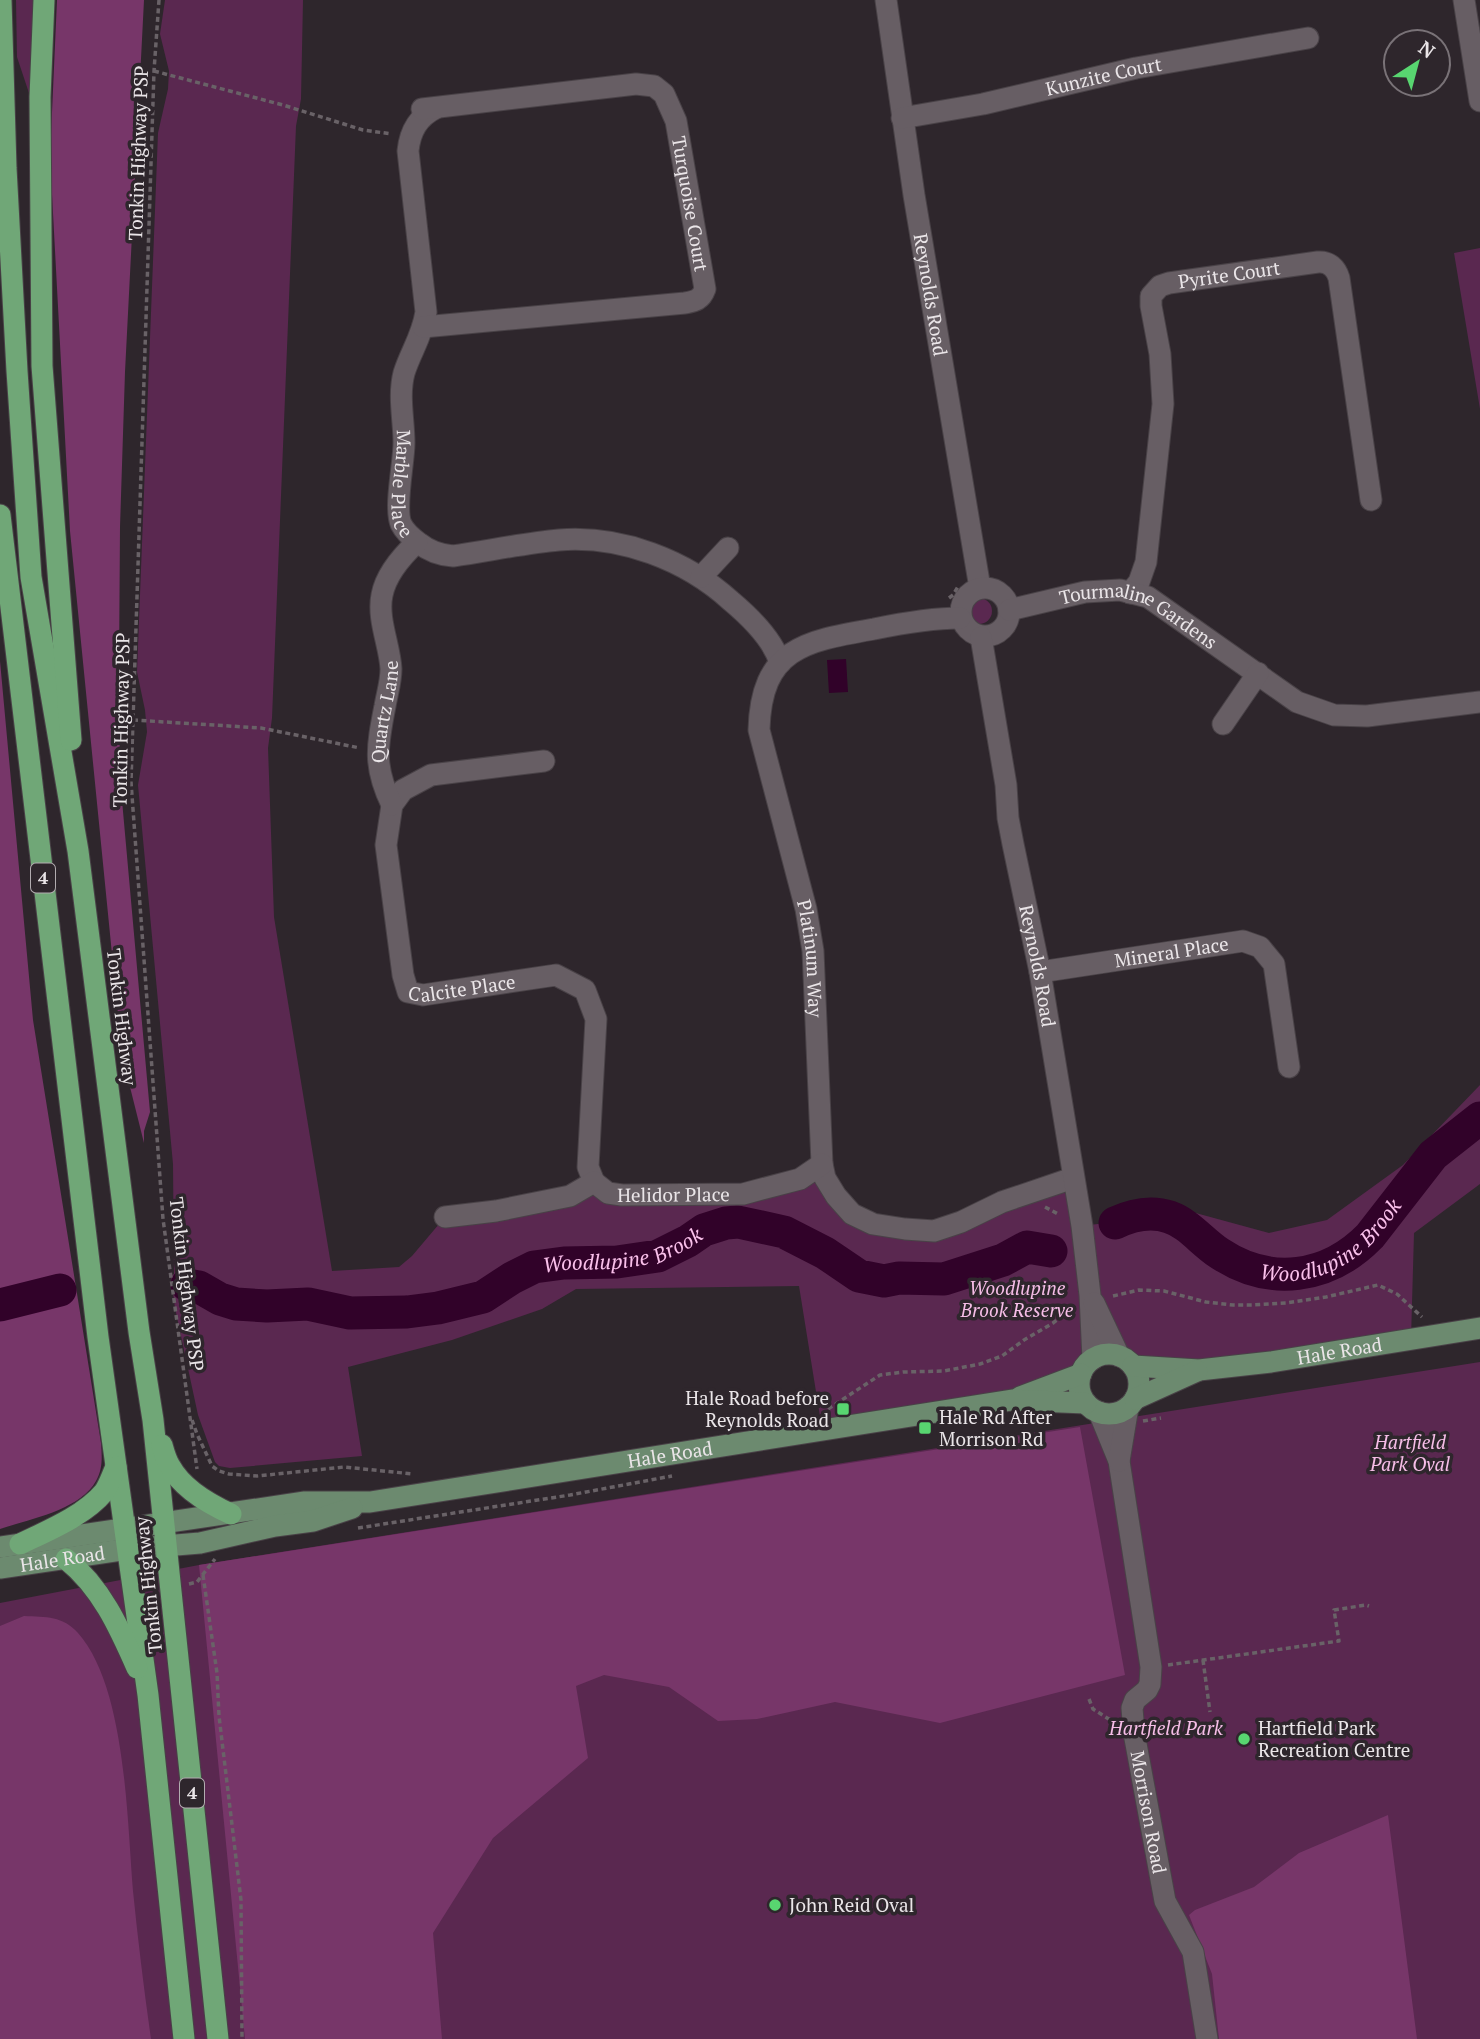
<svg xmlns="http://www.w3.org/2000/svg" width="1480" height="2039" font-family="'PT Serif',serif">
<style>
.green{fill:#5a2850}
.forest{fill:#773669}
.water{fill:#310229}
.lines{fill:none;stroke-linecap:round;stroke-linejoin:round}
.river{stroke:#310229;stroke-width:33}
.minor-casing{stroke:#494247;stroke-width:23}
.major-casing{stroke:#494247;stroke-width:23}
.highway-casing{stroke:#494247;stroke-width:23}
.path{stroke:#696267;stroke-width:3.5;stroke-dasharray:5 3.5;stroke-linecap:butt}
.minor{stroke:#675e64;stroke-width:21}
.major{stroke:#6c8a6f;stroke-width:21}
.highway{stroke:#70a777;stroke-width:21}
.poi-dot{fill:#58d570;stroke:#2e262c;stroke-width:2.5}
.labels{text-anchor:middle;stroke-width:7;stroke-linejoin:round;paint-order:stroke}
.shield{fill:#2e262c;stroke:#b2acb0;stroke-width:2}
.shield-label{font-size:18px;font-weight:bold;fill:#eae5e8}
.street-label{font-size:19px;fill:#eae5e8;stroke:#2e262c}
.park-label{font-size:19px;font-style:italic;fill:#f6bde7;stroke:#2e262c}
.poi-label{font-size:19px;fill:#eae5e8;stroke:#2e262c;text-anchor:start}
.water-label{font-size:21px;font-style:italic;fill:#fac0eb;stroke:#2e262c}
</style>
<rect width="100%" height="100%" fill="#2e262c"/>
<g class="green">
<polygon points="16,0 41,0 30,96 17,57"/>
<polygon points="165,0 303,0 301,99 296,126 272,718 268,748 274,917 332,1271 399,1267 412,1256 445,1217 570,1196 825,1178 836,1196 905,1229 1073,1178 1082,1226 1192,1212 1269,1233 1327,1220 1403,1165 1480,1085 1480,1184 1414,1233 1411,1339 1199,1370 1112,1354 1098,1356 1086,1366 1012,1400 822,1429 799,1286 576,1289 542,1309 452,1340 348,1367 362,1456 230,1468 219,1466 215,1462 198,1415 175,1308 171,1276 174,1274 173,1164 138,785 147,732 145,710 137,672 158,133 168,89 169,71 160,34"/>
<polygon points="1480,248 1480,409 1454,253"/>
<circle cx="979" cy="611" r="13"/>
<polygon points="1480,1362 1480,2039 0,2039 0,1603 199,1565"/>
</g>
<g class="forest">
<polygon points="57,0 144,0 125,372 120,527 119,668 120,778 150,1112 144,1131 144,1143 122,1055 70,531 50,157"/>
<path d="M0,661l33,359 68,423c1,13 2,26 -5,38 -16,29 -66,38 -96,48z"/>
<polygon points="1080,1427 1125,1675 940,1723 835,1702 757,1719 718,1721 669,1687 604,1675 576,1686 588,1758 493,1838 433,1933 442,2039 245,2039 199,1565"/>
<path d="M24,1616c22,1 39,0 54,17 48,54 49,187 55,258 5,49 11,99 18,148h-151v-413z"/>
<polygon points="1388,1815 1417,2039 1219,2039 1212,1974 1189,1915 1195,1910 1254,1887 1299,1853"/>
</g>
<polygon class="water" points="846,659 848,692 829,693 827,660"/>
<g class="lines">
<g class="river">
<path id="s1" d="M1115,1223c23,-11 49,-14 71,3 11,8 21,19 33,27 51,34 109,26 151,-17l63,-81 47,-37"/>
<path id="s2" d="M187,1285l12,2 21,12 16,5 31,2 41,-2 42,9 57,-1 31,-4 45,-11 29,-19 22,-11 30,-4 53,-1 41,-6 30,-15 16,-11 22,-7 12,-1 46,10 41,21 34,23 25,5 15,-3 45,1 59,-19 24,-13 24,4"/>
<polyline points="0,1305 60,1290"/>
</g>
<defs>
<g id="minor">
<path id="s3" d="M886,0l28,195 66,393"/>
<polyline points="1464,0 1480,101"/>
<path id="s4" d="M436,108c-18,9 -26,23 -28,43l18,161c-4,25 -15,39 -22,61 -6,23 0,47 0,70 0,20 -10,64 -3,81 4,8 11,14 18,19 11,9 21,12 34,13 35,-5 72,-13 106,-16 62,-5 127,20 172,61 19,16 42,38 49,62"/>
<path id="s5" d="M422,109l214,-25 18,2 10,8 12,27 29,168c-4,11 -10,12 -20,14l-262,24"/>
<path id="s6" d="M902,118l81,-14 153,-36 172,-30"/>
<polyline points="701,577 728,548"/>
<circle cx="985" cy="612" r="24"/>
<path id="s7" d="M1130,593l9,-11 7,-20 17,-158 -3,-50 -9,-48v-10l9,-10 9,-3 149,-21c11,-1 18,6 21,16l32,222"/>
<path id="s8" d="M1009,610l76,-18 35,-2 28,7 149,105 37,13 33,1 113,-14"/>
<path id="s9" d="M960,618c-29,0 -57,5 -86,11 -69,12 -113,19 -115,101l47,179 7,42 9,213 3,14 11,18 16,18 21,10 32,5 29,2 27,-9 41,-20 71,-24"/>
<path id="s10" d="M981,637l25,148 2,33 5,26 27,128 42,254 8,69 3,64"/>
<polyline points="1223,724 1258,673"/>
<path id="s11" d="M544,761l-113,14 -28,15 -11,15 -6,40 17,130 5,17 15,3 133,-20 29,15 11,29 -8,148 6,15"/>
<path id="s12" d="M392,805c-19,-39 -15,-58 -7,-99 2,-12 6,-24 6,-37 -1,-23 -14,-50 -9,-74 4,-21 20,-39 35,-53"/>
<path id="s13" d="M1040,972l203,-31 17,6 14,17 15,103"/>
<path id="s14" d="M445,1217l51,-6 74,-15 24,-14 14,11 14,2 121,-1 57,-15 22,-15"/>
<polyline points="1094,1303 1119,1356"/>
<path id="s15" d="M1099,1412l20,49 32,206 -1,17 -3,6 -12,10 -3,8 2,25 31,168 28,51 14,87"/>
<polyline points="1119,1461 1128,1407"/>
</g>
<g id="major">
<circle cx="1109" cy="1384" r="30"/>
<path id="s16" d="M1133,1366l66,4 72,-8 209,-34"/>
<polyline points="1020,1397 1081,1374"/>
<polyline points="1135,1399 1197,1371"/>
<path id="s17" d="M0,1547l305,-45h65l642,-102 74,3"/>
<path id="s18" d="M0,1568l128,-19 72,-6 75,-17 38,-5 39,-13"/>
</g>
<g id="highway">
<polyline points="1,0 6,168 17,371 31,577 78,851 139,1332 153,1420 218,2039"/>
<polyline points="44,0 40,97 42,366 71,740"/>
<polyline points="0,515 98,1337 148,1695 184,2039"/>
<path d="M162,1445c2,7 4,15 8,21 12,22 39,38 61,48"/>
<path d="M20,1544c27,-13 64,-28 84,-52 5,-7 8,-17 12,-25"/>
<path d="M66,1559c35,28 53,68 71,109"/>
</g>
</defs>
<use href="#minor" class="minor-casing"/>
<use href="#major" class="major-casing"/>
<use href="#highway" class="highway-casing"/>
<g class="path">
<polyline points="159,0 154,71 131,782 163,1219 197,1469"/>
<polyline points="154,71 283,105 363,130 392,134"/>
<polyline points="949,598 953,595 959,585"/>
<polyline points="133,720 261,728 360,748"/>
<polyline points="1045,1207 1060,1215"/>
<polyline points="1113,1296 1139,1290 1164,1291 1206,1302 1233,1305 1253,1305 1286,1303 1326,1297 1378,1285 1397,1294 1422,1317"/>
<polyline points="828,1409 880,1375 903,1372 944,1371 980,1364 1002,1356 1024,1340 1053,1323 1073,1308"/>
<polyline points="192,1420 197,1434 212,1466 219,1471 229,1474 257,1476 344,1467 413,1474"/>
<polyline points="1143,1421 1161,1418"/>
<polyline points="358,1528 570,1495 672,1476"/>
<polyline points="203,1575 217,1673 219,1716 241,1900 242,2039"/>
<polyline points="189,1584 197,1582 215,1559"/>
<polyline points="1203,1660 1210,1712"/>
<polyline points="1168,1665 1339,1641 1334,1610 1366,1605 1369,1606"/>
<polyline points="1089,1699 1093,1709 1115,1723"/>
</g>
<use href="#minor" class="minor"/>
<use href="#major" class="major"/>
<use href="#highway" class="highway"/>
</g>
<g class="poi-dot">
<rect x="836" y="1402" width="14" height="14" rx="3.5"/>
<rect x="918" y="1421" width="14" height="14" rx="3.5"/>
<circle cx="1244" cy="1739" r="7"/>
<circle cx="775" cy="1905" r="7"/>
</g>
<g class="labels">
<g class="shield">
<rect x="31" y="863.5" width="24" height="29" rx="5"/>
<rect x="180" y="1778.5" width="24" height="29" rx="5"/>
</g>
<g class="shield-label">
<text x="43" y="884">4</text>
<text x="192" y="1799">4</text>
</g>
<g class="street-label">
<text dy="7" stroke="none"><textPath href="#s6" startOffset="206">Kunzite Court</textPath></text>
<text transform="translate(138 153) rotate(-88)" y="7">Tonkin Highway PSP</text>
<text dy="7" stroke="none"><textPath href="#s5" startOffset="360">Turquoise Court</textPath></text>
<text dy="7" stroke="none"><textPath href="#s7" startOffset="387">Pyrite Court</textPath></text>
<text dy="7" stroke="none"><textPath href="#s3" startOffset="298">Reynolds Road</textPath></text>
<text dy="7" stroke="none"><textPath href="#s4" startOffset="392">Marble Place</textPath></text>
<text dy="7" stroke="none"><textPath href="#s8" startOffset="138">Tourmaline Gardens</textPath></text>
<text dy="7" stroke="none"><textPath href="#s12" startOffset="96">Quartz Lane</textPath></text>
<text transform="translate(121 720) rotate(-89)" y="7">Tonkin Highway PSP</text>
<text dy="7" stroke="none"><textPath href="#s13" startOffset="133">Mineral Place</textPath></text>
<text dy="7" stroke="none"><textPath href="#s9" startOffset="495">Platinum Way</textPath></text>
<text dy="7" stroke="none"><textPath href="#s10" startOffset="334">Reynolds Road</textPath></text>
<text dy="7" stroke="none"><textPath href="#s11" startOffset="408">Calcite Place</textPath></text>
<text transform="translate(122 1017) rotate(83)" y="7">Tonkin Highway</text>
<text dy="7" stroke="none"><textPath href="#s14" startOffset="238">Helidor Place</textPath></text>
<text transform="translate(187 1284) rotate(83)" y="7">Tonkin Highway PSP</text>
<text dy="7" stroke="none"><textPath href="#s16" startOffset="208">Hale Road</textPath></text>
<text dy="7" stroke="none"><textPath href="#s17" startOffset="677">Hale Road</textPath></text>
<text dy="7" stroke="none"><textPath href="#s18" startOffset="63">Hale Road</textPath></text>
<text transform="translate(148 1585) rotate(-96)" y="7">Tonkin Highway</text>
<text dy="7" stroke="none"><textPath href="#s15" startOffset="415">Morrison Road</textPath></text>
</g>
<g class="park-label">
<text x="1017" y="1295">Woodlupine<tspan x="1017" dy="22">Brook Reserve</tspan></text>
<text x="1410" y="1449">Hartfield<tspan x="1410" dy="22">Park Oval</tspan></text>
<text x="1166" y="1735">Hartfield Park</text>
</g>
<g class="poi-label">
<text x="829" y="1405" text-anchor="end">Hale Road before<tspan x="829" dy="22">Reynolds Road</tspan></text>
<text x="939" y="1424">Hale Rd After<tspan x="939" dy="22">Morrison Rd</tspan></text>
<text x="1258" y="1735">Hartfield Park<tspan x="1258" dy="22">Recreation Centre</tspan></text>
<text x="789" y="1912">John Reid Oval</text>
</g>
<g class="water-label">
<text dy="7" stroke="none"><textPath href="#s1" startOffset="245">Woodlupine Brook</textPath></text>
<text dy="7" stroke="none"><textPath href="#s2" startOffset="453">Woodlupine Brook</textPath></text>
</g>
</g>
<g transform="translate(1417 63) rotate(36)"><circle r="33" fill="#2e262c" stroke="#797277" stroke-width="2"/>
<path d="M0-5L12 26L0 18L-12 26Z" fill="#58d570"/>
<text y="-10" font-size="19" font-weight="bold" text-anchor="middle" fill="#eae5e8">N</text>
</g>
</svg>
